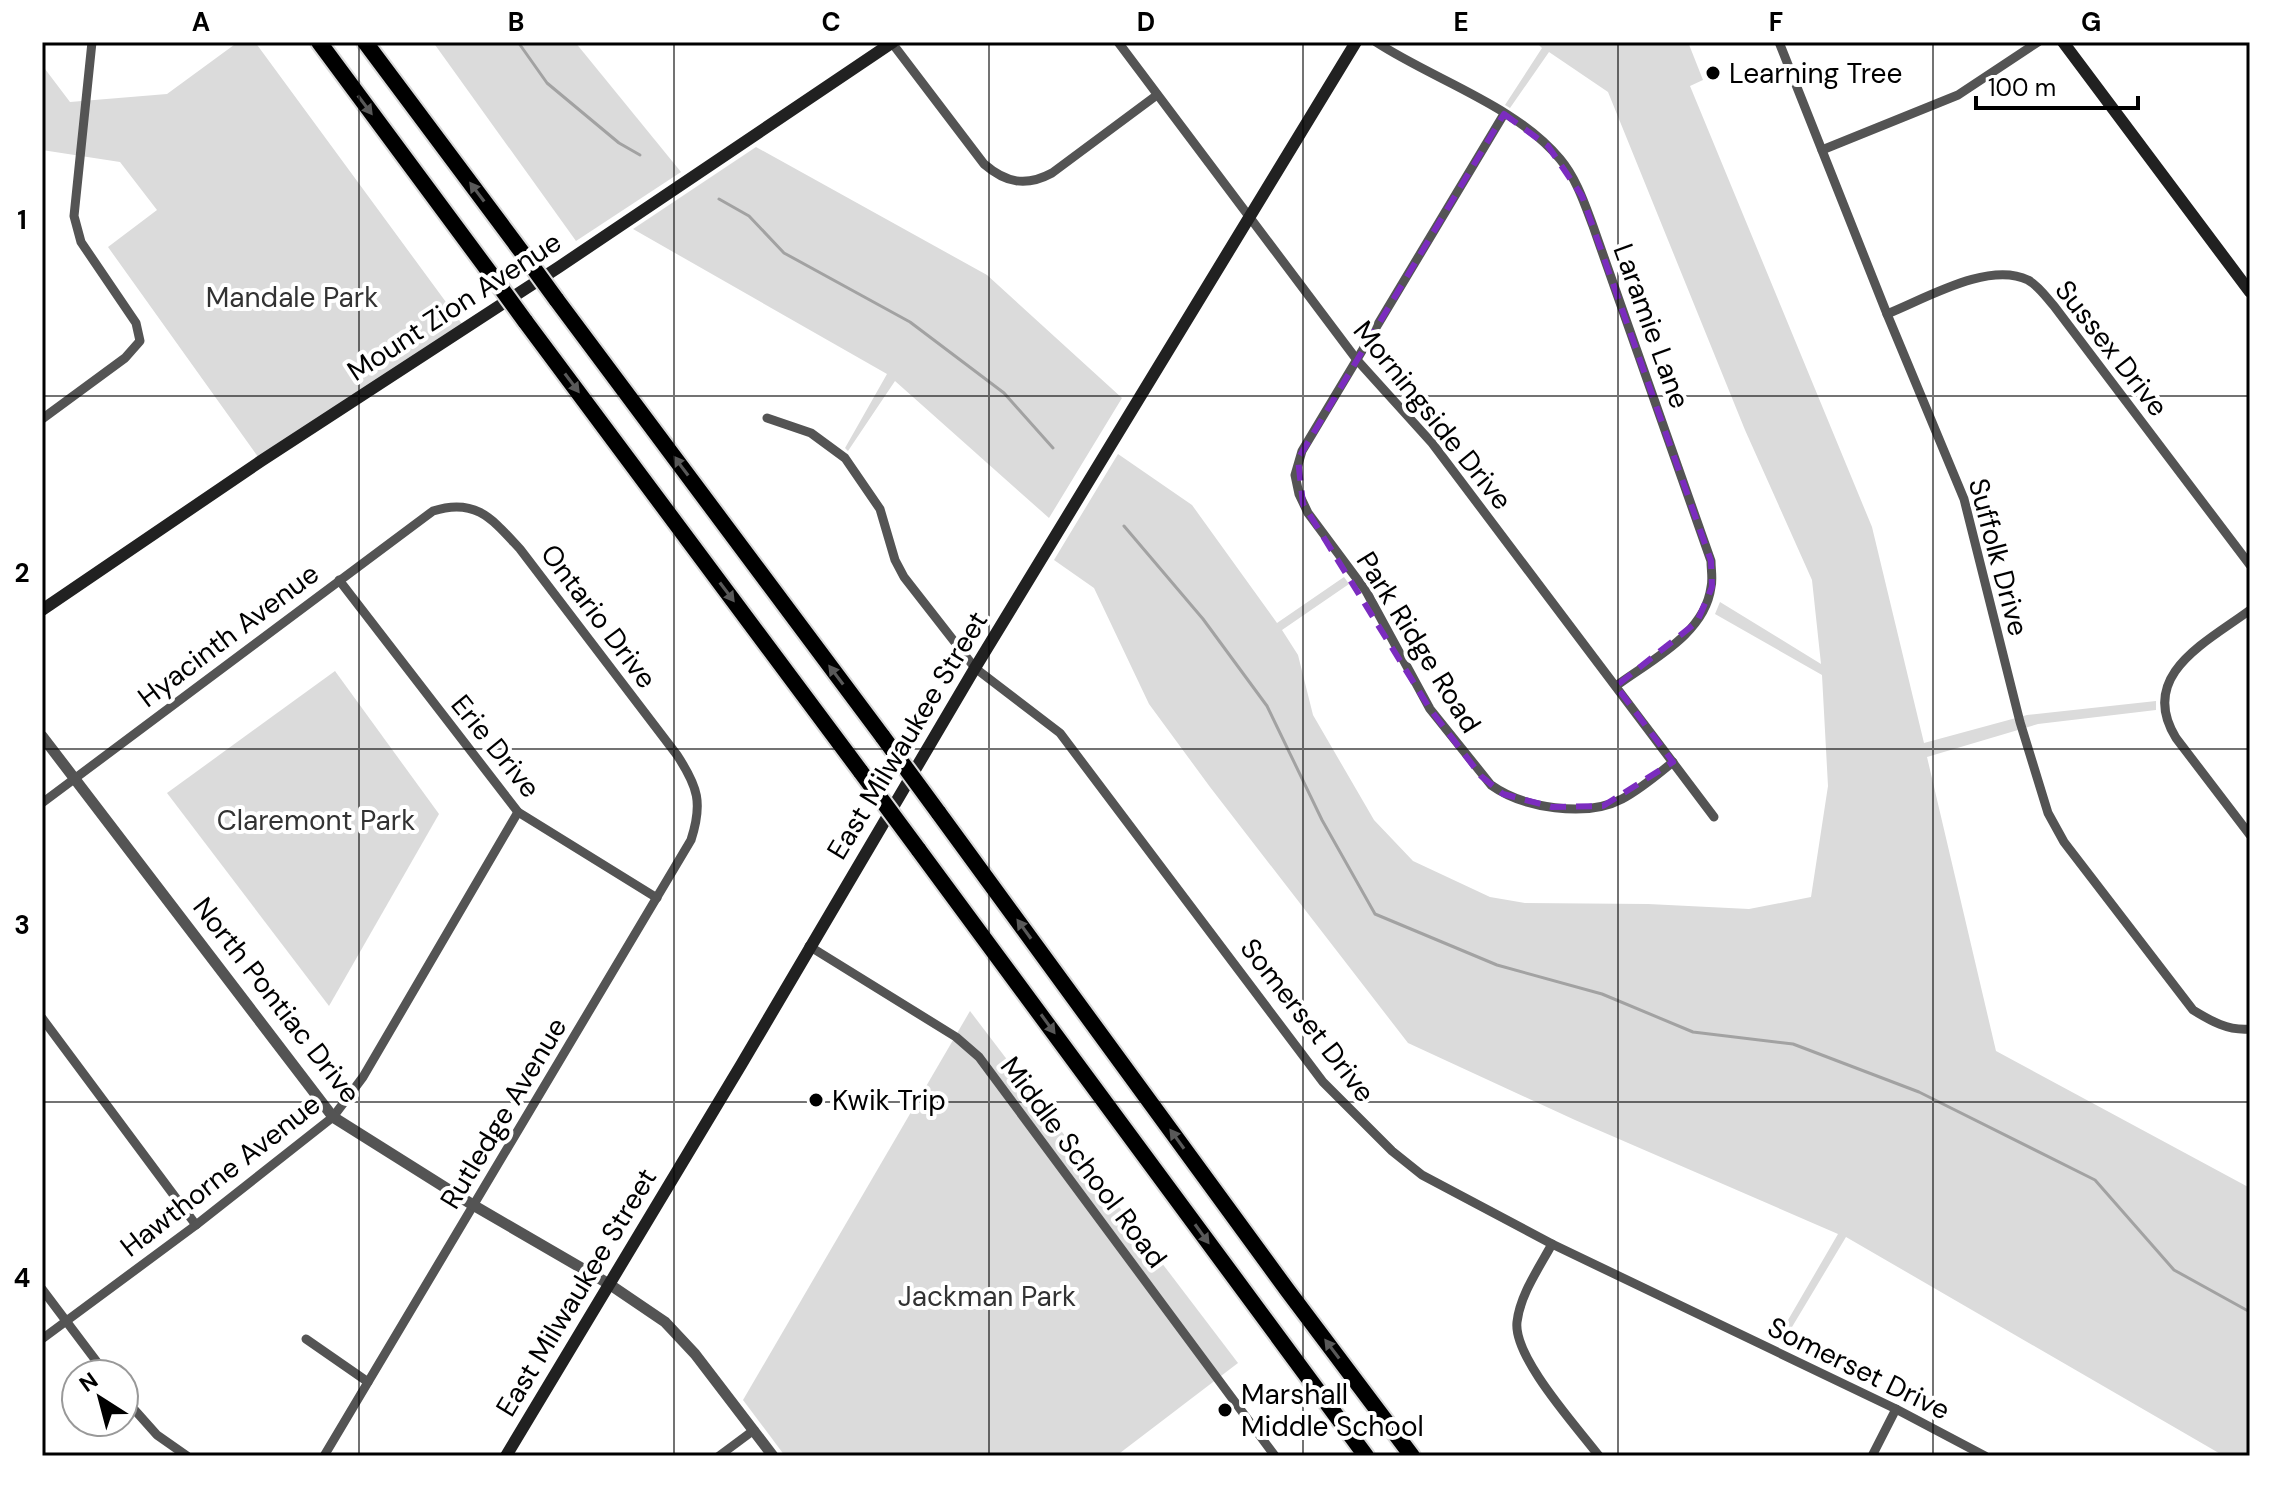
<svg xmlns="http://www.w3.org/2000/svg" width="2292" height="1498" font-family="'DM Sans',sans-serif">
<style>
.green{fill:#dbdbdb}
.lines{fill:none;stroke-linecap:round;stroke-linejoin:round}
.stream{stroke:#a2a2a2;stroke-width:3}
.motorway-casing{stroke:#dbdbdb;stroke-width:20}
.minor{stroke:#545454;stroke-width:9}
.tertiary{stroke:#545454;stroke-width:11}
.secondary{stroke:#212121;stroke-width:12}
.motorway{stroke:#000;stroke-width:16}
.motorway-bridge-casing{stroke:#dbdbdb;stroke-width:20;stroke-linecap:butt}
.motorway-bridge{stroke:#000;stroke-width:16}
.oneway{fill:#595959}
.marked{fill:none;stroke:#7b2cbf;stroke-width:6;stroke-dasharray:16 10;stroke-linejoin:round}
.grid{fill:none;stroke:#000;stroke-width:2;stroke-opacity:0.55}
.poi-dot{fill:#000;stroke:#fff;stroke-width:3}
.labels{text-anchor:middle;stroke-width:8;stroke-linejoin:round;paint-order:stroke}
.poi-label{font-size:28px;fill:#000;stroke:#fff;text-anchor:start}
.park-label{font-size:28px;fill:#323232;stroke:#fff}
.street-label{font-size:28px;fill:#000;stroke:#fff}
.neatline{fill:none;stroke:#000;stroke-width:3}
.grid-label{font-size:26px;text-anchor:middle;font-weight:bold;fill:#000}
</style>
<rect width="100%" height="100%" fill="#fff"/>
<g class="green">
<polygon points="238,42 255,42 465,328 261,461 108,247 157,210 120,162 42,150 42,65 70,102 167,94"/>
<polygon points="433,42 575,42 681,172 576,241"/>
<polygon points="1536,42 1688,42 1703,80 1690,86 1872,527 1924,743 2027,715 2156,701 2156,710 2038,724 1927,757 1996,1051 2250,1188 2250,1456 2224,1456 1846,1237 1783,1342 1777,1339 1838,1234 1575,1120 1408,1043 1210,787 1149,704 1094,588 1054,560 1118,454 1192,505 1277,623 1344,577 1349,584 1282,630 1298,655 1313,715 1374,820 1413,861 1490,897 1525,903 1648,904 1749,909 1811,897 1828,786 1822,675 1715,614 1720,602 1821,664 1812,580 1745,430 1608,92 1549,52 1510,108 1505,105 1542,48"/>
<polygon points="756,147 987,275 1122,398 1049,518 895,381 848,451 845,448 887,374 633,229"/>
<polygon points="335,671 439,814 329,1006 167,793"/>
<polygon points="970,1011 1238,1363 1116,1456 785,1456 743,1400"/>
</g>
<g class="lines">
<g class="stream">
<polyline points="518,42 547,83 619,143 640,155"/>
<polyline points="719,199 749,216 784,253 910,322 1004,393 1053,448"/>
<polyline points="1124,526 1203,619 1267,706 1322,820 1375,914 1497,965 1602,994 1693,1032 1793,1044 1919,1092 2095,1180 2174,1270 2250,1312"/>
</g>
<defs>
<g id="motorway">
<polyline points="319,42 493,277"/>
<polyline points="365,42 524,255"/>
<polyline points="556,299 883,737"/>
<polyline points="525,321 861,772"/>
<polyline points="938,812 1288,1291 1412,1456"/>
<polyline points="918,849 1366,1456"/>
</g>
</defs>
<use href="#motorway" class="motorway-casing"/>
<g class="minor">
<polyline points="1118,42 1357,360 1432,443 1714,817"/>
<path d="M1376,42c58,38 139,63 184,117 16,19 24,43 33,67l118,335c0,9 2,18 0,26 -6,47 -60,73 -95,99"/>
<path d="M1779,42l108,272 77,185 56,223 28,91 16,29 129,168c18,11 35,21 57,19"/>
<path d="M892,43l92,121c22,19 42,23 68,9l105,-78"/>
<path d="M1504,114l-202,337 -7,24 4,19 9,19 58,78 64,118 61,76c32,23 95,33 131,14 19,-10 35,-24 51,-37"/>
<polyline points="1822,150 1958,95 2038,42"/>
<path d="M1887,314c38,-15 101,-53 141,-34 11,6 18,17 26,26l196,259"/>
<polyline points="767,418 811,433 845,458 880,509 895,560 904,577 975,668 1060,733 1323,1082 1392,1151 1422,1175 1552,1244 1896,1409 1985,1456"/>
<polyline points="42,419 125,358 140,341 136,323 81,242 74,216 92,42"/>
<polyline points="339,580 518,812 657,898"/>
<path d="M2250,610c-43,32 -113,65 -74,128l74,97"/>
<path d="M42,803l391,-292c43,-14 60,9 87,38l157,206c21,32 26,48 14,85l-367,616"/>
<polyline points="809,946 956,1037 979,1057 1275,1456"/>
<polyline points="42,1018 196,1225"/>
<path d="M1552,1244c-13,24 -32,51 -35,78 -4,35 60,105 82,134"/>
<polyline points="42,1289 106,1374"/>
<polyline points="42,1339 196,1225 333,1117 363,1077 518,812"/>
<polyline points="306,1339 368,1382"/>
<polyline points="124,1398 157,1435 187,1456"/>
<polyline points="719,1456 754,1430"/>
<polyline points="1872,1456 1896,1409"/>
</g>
<polyline class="tertiary" points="42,736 333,1117 473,1205 609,1284 665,1322 695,1354 773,1456"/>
<g class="secondary">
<polyline points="2063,42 2250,292"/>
<polyline points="42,610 261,461 559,267 893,42"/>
<polyline points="506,1456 741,1065 975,668 1356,42"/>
</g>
<use href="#motorway" class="motorway"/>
<defs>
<g id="motorway-bridge">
<polyline points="524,255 556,299"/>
<polyline points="493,277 525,321"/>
<polyline points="883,737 938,812"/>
<polyline points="861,772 918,849"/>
</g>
</defs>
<use href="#motorway-bridge" class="motorway-bridge-casing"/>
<use href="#motorway-bridge" class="motorway-bridge"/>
</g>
<defs><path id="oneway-solid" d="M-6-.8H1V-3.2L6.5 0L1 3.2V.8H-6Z" transform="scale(2)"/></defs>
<g class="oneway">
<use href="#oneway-solid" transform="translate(365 105) rotate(53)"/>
<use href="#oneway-solid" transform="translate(477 192) rotate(-127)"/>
<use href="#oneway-solid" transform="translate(572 383) rotate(53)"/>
<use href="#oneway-solid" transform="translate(681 466) rotate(-127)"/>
<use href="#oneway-solid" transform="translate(727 592) rotate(53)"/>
<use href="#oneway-solid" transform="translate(836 675) rotate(-127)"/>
<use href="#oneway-solid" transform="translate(1024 929) rotate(-126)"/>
<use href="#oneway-solid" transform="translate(1048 1024) rotate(54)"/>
<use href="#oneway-solid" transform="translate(1177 1139) rotate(-126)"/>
<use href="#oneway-solid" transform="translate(1202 1234) rotate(54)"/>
<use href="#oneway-solid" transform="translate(1332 1349) rotate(-127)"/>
</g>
<path class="marked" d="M1504,114l44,32 34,50 129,365 1,26 -15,35 -81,64 57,76 -70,44 -51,1 -49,-13 -22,-18 -51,-67 -127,-205 -5,-45z"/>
<path class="grid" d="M359,42v1414M674,42v1414M989,42v1414M1303,42v1414M1618,42v1414M1933,42v1414M42,396h2208M42,749h2208M42,1102h2208"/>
<g class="poi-dot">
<circle cx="1713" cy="73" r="8"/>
<circle cx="816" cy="1100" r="8"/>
<circle cx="1225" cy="1410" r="8"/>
</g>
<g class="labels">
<g class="poi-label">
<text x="1729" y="83">Learning Tree</text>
<text x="832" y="1110">Kwik Trip</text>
<text x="1241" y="1404">Marshall<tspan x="1241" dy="32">Middle School</tspan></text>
</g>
<g class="park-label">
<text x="292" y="307">Mandale Park</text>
<text x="316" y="830">Claremont Park</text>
<text x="987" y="1306">Jackman Park</text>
</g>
<g class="street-label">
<text transform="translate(454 306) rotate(-33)" y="10">Mount Zion Avenue</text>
<text transform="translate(1652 326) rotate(70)" y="10">Laramie Lane</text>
<text transform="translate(2112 348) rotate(52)" y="10">Sussex Drive</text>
<text transform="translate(1433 415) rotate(51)" y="10">Morningside Drive</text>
<text transform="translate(1999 557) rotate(75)" y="10">Suffolk Drive</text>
<text transform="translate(599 616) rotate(53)" y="10">Ontario Drive</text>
<text transform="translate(228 635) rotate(-37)" y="10">Hyacinth Avenue</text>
<text transform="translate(1419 642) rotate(58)" y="10">Park Ridge Road</text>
<text transform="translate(907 735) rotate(-59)" y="10">East Milwaukee Street</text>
<text transform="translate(496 746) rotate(51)" y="10">Erie Drive</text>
<text transform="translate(277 1000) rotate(52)" y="10">North Pontiac Drive</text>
<text transform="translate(1308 1020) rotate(52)" y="10">Somerset Drive</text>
<text transform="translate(503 1113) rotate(-59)" y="10">Rutledge Avenue</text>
<text transform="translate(1084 1162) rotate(53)" y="10">Middle School Road</text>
<text transform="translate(220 1175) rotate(-38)" y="10">Hawthorne Avenue</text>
<text transform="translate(576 1292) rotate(-59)" y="10">East Milwaukee Street</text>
<text transform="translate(1859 1368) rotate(26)" y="10">Somerset Drive</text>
</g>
</g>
<rect width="2292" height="1498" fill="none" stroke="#ffffff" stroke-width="88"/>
<g transform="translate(100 1398) rotate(324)"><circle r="38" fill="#ffffff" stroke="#999999" stroke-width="2"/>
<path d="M0-6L14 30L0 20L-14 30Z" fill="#000000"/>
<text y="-12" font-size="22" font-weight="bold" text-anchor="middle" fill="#000000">N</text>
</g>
<path d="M1976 96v12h162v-12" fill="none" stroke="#000000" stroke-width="4"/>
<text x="1988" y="96" font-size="24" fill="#000000" stroke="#ffffff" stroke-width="6" paint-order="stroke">100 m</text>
<rect x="44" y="44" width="2204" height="1410" class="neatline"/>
<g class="grid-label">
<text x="201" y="31">A</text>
<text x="516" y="31">B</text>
<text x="831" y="31">C</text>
<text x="1146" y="31">D</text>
<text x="1461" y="31">E</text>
<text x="1776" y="31">F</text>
<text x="2091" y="31">G</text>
<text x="22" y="229">1</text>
<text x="22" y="582">2</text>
<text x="22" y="934">3</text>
<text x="22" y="1287">4</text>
</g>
</svg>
